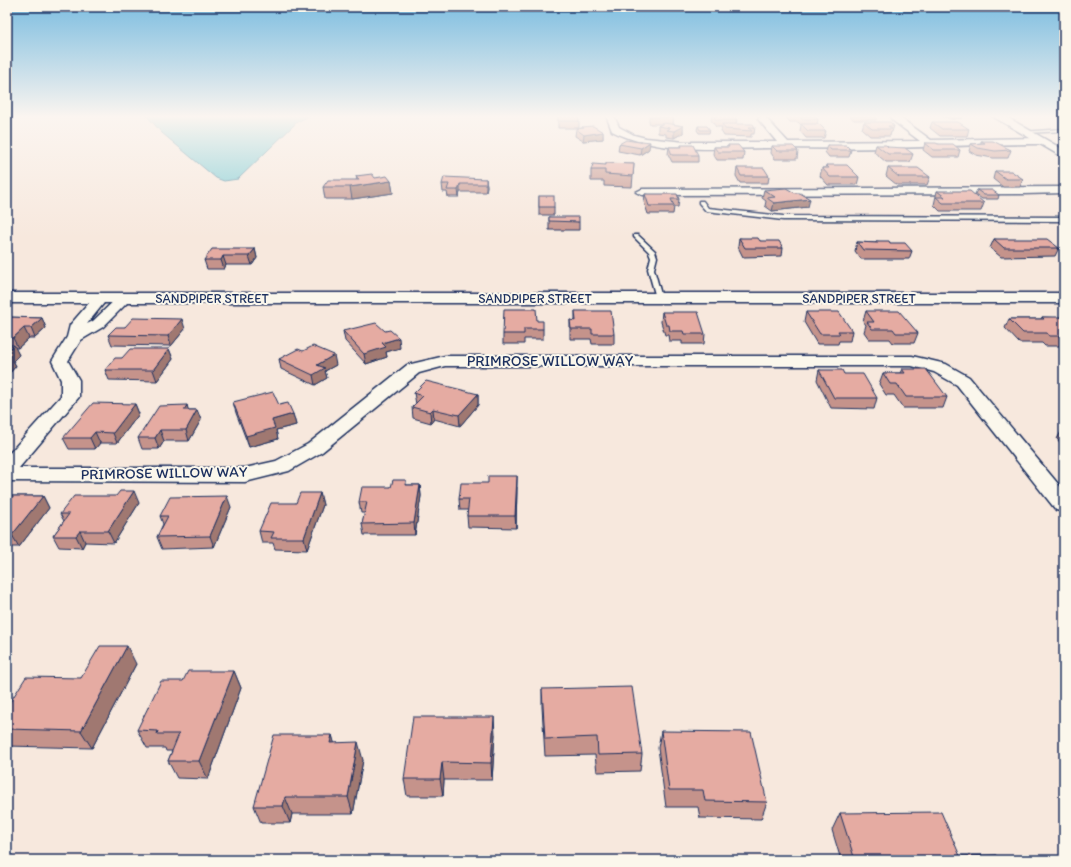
<svg xmlns="http://www.w3.org/2000/svg" width="1071" height="867" font-family="Itim,sans-serif">
<style>
.water{fill:#7bcbd4;stroke:#558da5}
.lines{fill:none;stroke-linecap:round;stroke-linejoin:round}
.service-casing{stroke:#1b2f5e;stroke-width:3}
.minor-casing{stroke:#1b2f5e;stroke-width:3}
.tertiary-casing{stroke:#1b2f5e;stroke-width:3}
.service{fill:#fbf7ec;fill-rule:evenodd}
.minor{fill:#fbf7ec;fill-rule:evenodd}
.tertiary{fill:#fbf7ec;fill-rule:evenodd}
.wall{fill:#c5938b;stroke:#1b2f5e}
.shaded-wall{fill:#a07871;stroke:#1b2f5e}
.building{fill:#e5aba2;stroke:#1b2f5e}
.labels{text-anchor:middle;stroke-width:4;stroke-linejoin:round;paint-order:stroke}
.far-street-label{font-size:13px;fill:#1b2f5e;stroke:#fbf7ec}
.street-label{font-size:15px;fill:#1b2f5e;stroke:#fbf7ec}
</style>
<rect width="100%" height="100%" fill="#f7e8dd"/>
<filter id="ink" filterUnits="userSpaceOnUse"><feTurbulence type="fractalNoise" baseFrequency=".025" numOctaves="2"/><feDisplacementMap in="SourceGraphic" scale="8" xChannelSelector="R" yChannelSelector="G"/><feConvolveMatrix kernelMatrix="1 2 1 2 8 2 1 2 1" color-interpolation-filters="sRGB"/></filter>
<g filter="url(#ink)">
<polygon class="water" points="147,116 309,116 297,122 238,179 224,181 216,178 162,133"/>
<g class="lines">
<defs>
<g id="service">
<polygon points="1064,129 1064,131 1024,133 1022,132"/>
<polygon points="699,201 703,201 708,208 783,216 1064,217 1064,221 783,220 706,211 699,203"/>
<polygon points="634,235 638,235 655,251 657,257 654,269 662,298 661,299 657,299 656,298 648,269 651,257 649,252 634,237"/>
</g>
<g id="minor">
<path d="M608,116h6l5,11 15,8 12,3 39,4h92l-19,-23 4,-3 3,1 23,25 132,-1 -28,-21 -1,-2 1,-2h6l33,24 109,-2 5,3 -5,3c-52,0 -103,3 -155,4 -38,1 -77,0 -115,0 -52,0 -111,7 -158,-17l-5,-13z"/>
<polygon points="1064,187 1064,193 1023,194 642,195 636,192 642,189"/>
<polygon points="101,294 106,295 108,298 87,324 93,321 120,295 125,294 130,295 132,298 103,327 81,340 68,361 79,380 79,397 19,468 245,468 276,461 308,444 407,365 445,356 912,356 946,364 969,377 1064,491 1064,512 1056,510 957,385 934,372 912,366 445,366 419,373 322,452 289,471 245,482 7,481 7,456 61,396 61,380 52,361 67,337 70,325 96,295"/>
</g>
<g id="tertiary">
<polygon points="992,116 1005,116 1064,150 1064,158"/>
<rect x="7" y="293" width="1057" height="10"/>
</g>
</defs>
<use href="#service" class="service-casing"/>
<use href="#minor" class="minor-casing"/>
<use href="#tertiary" class="tertiary-casing"/>
<use href="#service" class="service"/>
<use href="#minor" class="minor"/>
<use href="#tertiary" class="tertiary"/>
</g>
<g class="wall">
<polygon points="558,116 579,121 579,128 558,128"/>
<polygon points="649,116 673,116 674,117 673,124 683,126 683,133 674,138 666,137 666,134 658,133 658,126 662,124 650,124 649,121"/>
<polygon points="712,116 734,116 737,120 736,124 755,127 754,134 751,134 751,137 724,136 721,131 722,127 716,127 711,120"/>
<polygon points="787,116 815,116 818,119 817,124 826,131 824,138 806,138 800,131 801,125 798,122 790,122 786,118"/>
<polygon points="849,116 877,116 876,120 854,120"/>
<polygon points="941,116 963,116 962,118 952,119"/>
<polygon points="864,122 894,126 892,132 891,132 890,136 870,136 862,129"/>
<polygon points="932,122 969,129 967,136 940,136 930,128"/>
<polygon points="698,126 710,130 709,133 699,133 697,130"/>
<polygon points="582,127 603,132 603,139 583,141 575,136 576,129 582,128"/>
<polygon points="981,141 1011,150 1008,158 993,158 976,155 969,151 971,144 981,143"/>
<polygon points="640,142 649,149 640,155 618,151 619,144"/>
<polygon points="925,143 938,144 960,150 958,157 932,157 923,150"/>
<polygon points="681,145 698,155 698,162 672,162 668,154 669,147 681,147"/>
<polygon points="728,145 744,152 743,160 717,160 713,154 714,147 728,147"/>
<polygon points="827,145 851,150 849,157 829,157 825,152"/>
<polygon points="876,145 913,154 910,162 886,162 874,152"/>
<polygon points="772,146 798,151 797,159 775,159 771,153"/>
<polygon points="634,164 632,187 604,186 604,181 591,181 591,170 606,165"/>
<polygon points="826,165 859,177 857,185 828,185 820,176 822,168 825,168"/>
<polygon points="737,168 769,176 768,183 740,183 736,176"/>
<polygon points="888,168 930,177 927,185 897,185 886,176"/>
<polygon points="995,171 1023,179 1020,187 1003,187 993,179"/>
<polygon points="356,176 391,181 393,193 352,199 325,199 323,187 357,180"/>
<polygon points="486,179 487,186 486,192 460,192 459,197 448,197 447,192 443,192 442,184"/>
<polygon points="764,190 808,207 772,211 765,206 766,201 762,198"/>
<polygon points="977,190 999,195 998,199 982,199 975,194"/>
<polygon points="937,191 984,203 981,211 940,211 934,205"/>
<polygon points="645,194 679,199 678,207 674,207 673,214 648,214 644,202"/>
<polygon points="539,196 554,207 554,215 539,215"/>
<polygon points="549,217 579,222 579,230 549,230"/>
<polygon points="739,238 760,241 783,248 782,256 743,257 738,247"/>
<polygon points="994,239 1059,248 1055,256 1001,257 990,248"/>
<polygon points="876,241 890,243 912,251 909,259 861,259 855,251 857,242 876,243"/>
<polygon points="255,249 257,258 252,265 226,265 224,269 207,269 204,260"/>
<polygon points="575,311 614,334 614,344 592,344 591,339 570,339 570,320 575,321"/>
<polygon points="866,311 918,333 914,343 893,343 890,339 869,339 864,332 866,325 863,321"/>
<polygon points="662,312 705,334 704,344 682,344 682,341 669,341 668,335 665,335 661,322"/>
<polygon points="806,312 852,331 850,341 839,341 838,344 817,344 804,322"/>
<polygon points="7,317 42,318 46,328 35,338 29,338 18,348 15,348 19,355 13,360 16,366 7,376"/>
<polygon points="1042,317 1064,318 1064,346 1045,346 1042,343 1019,343 1005,328 1009,319 1041,319"/>
<polygon points="537,321 543,329 543,339 524,339 524,344 503,344 503,334"/>
<polygon points="125,327 185,329 171,346 112,345 108,335"/>
<polygon points="343,331 400,348 386,352 387,357 366,364 345,341"/>
<polygon points="169,349 173,359 157,381 109,380 105,370 122,358"/>
<polygon points="279,359 336,365 325,371 327,378 315,385 281,369"/>
<polygon points="902,369 947,397 943,408 903,408 894,395 886,395 879,384 883,373 900,373"/>
<polygon points="819,370 844,374 877,398 874,409 831,408 817,380"/>
<polygon points="414,393 478,394 478,405 460,426 434,419 431,423 413,418 412,407 416,404"/>
<polygon points="233,402 279,405 293,414 296,425 276,430 278,439 249,447 236,413"/>
<polygon points="135,404 139,414 117,443 100,443 95,449 69,449 63,438"/>
<polygon points="187,405 188,410 197,410 201,420 189,441 164,441 159,449 142,449 138,438"/>
<polygon points="1063,428 1064,428 1064,447 1057,439"/>
<polygon points="406,480 406,485 420,485 421,496 415,535 364,535 362,524 365,513 361,513 359,502"/>
<polygon points="517,487 516,528 468,527 467,516 468,510 460,510 459,499"/>
<polygon points="320,493 323,505 307,550 275,549 273,543 262,543 259,531 296,503"/>
<polygon points="7,496 43,496 49,508 19,547 7,547"/>
<polygon points="139,503 114,543 85,542 82,548 59,547 53,536 64,521 60,514"/>
<polygon points="231,507 214,547 162,549 157,537 163,524 160,516"/>
<polygon points="136,664 92,748 7,746 7,707 81,678"/>
<polygon points="234,671 241,688 208,779 177,778 168,761 172,751 166,751 165,748 147,748 137,730 183,681"/>
<polygon points="542,689 642,754 640,771 597,772 595,755 545,756 542,707"/>
<polygon points="661,731 767,802 761,819 700,818 698,807 666,807 658,748"/>
<polygon points="495,734 492,780 444,780 443,796 407,796 404,779"/>
<polygon points="332,735 334,743 363,760 353,814 292,814 290,823 261,823 254,806"/>
<polygon points="840,813 960,856 998,860 841,860 832,830"/>
</g>
<g class="shaded-wall">
<polygon points="953,116 963,116 962,118 952,119"/>
<polygon points="683,126 683,133 674,138 674,131"/>
<polygon points="603,132 603,139 583,141 584,135"/>
<polygon points="650,142 649,149 640,155 641,148"/>
<polygon points="486,179 487,186 486,192"/>
<polygon points="391,181 393,193 352,199 350,187"/>
<polygon points="460,184 460,192 459,197 458,190"/>
<polygon points="810,199 808,207 772,211 774,203"/>
<polygon points="255,249 257,258 252,265 249,256"/>
<polygon points="223,256 226,265 224,269 221,260"/>
<polygon points="42,318 46,328 35,338 31,328"/>
<polygon points="182,319 185,329 171,346 168,336"/>
<polygon points="24,328 29,338 18,348 13,338"/>
<polygon points="399,338 400,348 386,352 387,357 366,364 364,354 382,343"/>
<polygon points="14,345 19,355 13,361 16,366 7,376 7,352"/>
<polygon points="169,349 173,359 157,381 153,370"/>
<polygon points="334,355 336,365 325,371 327,378 315,385 313,375 317,365"/>
<polygon points="478,394 478,405 460,426 459,415"/>
<polygon points="135,404 139,414 117,443 113,433"/>
<polygon points="187,405 190,416 184,410"/>
<polygon points="433,409 434,419 431,423 430,412"/>
<polygon points="7,410 11,417 7,421"/>
<polygon points="197,410 201,420 189,441 186,430"/>
<polygon points="293,414 296,425 276,430 278,439 249,447 246,436 272,420"/>
<polygon points="160,430 164,441 159,449 155,438"/>
<polygon points="95,432 100,443 95,449 90,438"/>
<polygon points="517,476 517,487 516,528 515,516"/>
<polygon points="420,485 421,496 415,535 414,523"/>
<polygon points="134,491 139,503 114,543 108,531"/>
<polygon points="320,493 323,505 307,550 304,538"/>
<polygon points="43,496 49,508 19,547 12,535"/>
<polygon points="227,496 231,507 214,547 210,536"/>
<polygon points="80,531 85,542 82,548 76,536"/>
<polygon points="127,646 136,664 92,748 81,731"/>
<polygon points="234,671 241,688 208,779 199,761"/>
<polygon points="494,717 495,734 492,780 491,763"/>
<polygon points="332,735 337,752 330,743"/>
<polygon points="358,742 363,760 353,814 348,797"/>
<polygon points="442,762 444,780 443,796 440,779"/>
<polygon points="285,797 292,814 290,823 283,806"/>
</g>
<g class="building">
<polygon points="558,116 578,116 579,121 558,121"/>
<polygon points="650,116 673,116 674,117 651,117"/>
<polygon points="714,116 734,116 737,120 716,120"/>
<polygon points="800,116 815,116 818,119 802,119"/>
<polygon points="864,122 890,122 894,126 888,126 892,129 872,129"/>
<polygon points="932,122 958,122 969,129 942,129"/>
<polygon points="664,123 683,126 674,131 666,130 670,128 658,126"/>
<polygon points="722,124 753,124 755,127 749,127 752,131 725,129"/>
<polygon points="801,124 819,124 826,131 808,131"/>
<polygon points="593,126 603,132 584,135 576,129 584,128 582,127"/>
<polygon points="698,126 707,126 710,130 700,130"/>
<polygon points="626,140 640,142 642,141 650,142 641,148 619,144"/>
<polygon points="981,141 993,141 1011,150 995,151 978,148 971,144 985,143"/>
<polygon points="925,143 936,143 938,144 953,144 960,150 934,150"/>
<polygon points="681,145 693,145 698,155 672,155 669,147 682,147"/>
<polygon points="728,145 738,145 744,152 718,152 714,147 729,147"/>
<polygon points="827,145 846,145 851,150 831,150"/>
<polygon points="876,145 886,145 888,147 905,148 913,154 888,154"/>
<polygon points="772,146 793,146 798,151 777,151"/>
<polygon points="606,163 634,164 633,176 605,174 605,170 591,170 593,164 606,165"/>
<polygon points="826,165 847,165 859,177 830,177 822,168 829,168"/>
<polygon points="737,168 764,168 769,176 741,176"/>
<polygon points="888,168 918,168 930,177 899,177"/>
<polygon points="995,171 1011,171 1023,179 1006,179"/>
<polygon points="372,174 375,178 387,176 391,181 350,187 323,187 328,180 359,180 356,176"/>
<polygon points="444,177 486,179 486,184 460,184 458,190 447,190 449,184 442,184"/>
<polygon points="786,188 795,193 800,193 810,199 774,203 767,198 775,197 764,190"/>
<polygon points="977,190 992,190 999,195 984,195"/>
<polygon points="937,191 970,191 984,203 943,203 936,197 945,197"/>
<polygon points="645,194 677,194 679,199 671,199 674,206 649,206"/>
<rect x="539" y="196" width="15" height="11"/>
<polygon points="549,217 579,217 579,222 549,221"/>
<polygon points="739,238 758,238 760,241 779,241 783,248 745,248"/>
<polygon points="994,239 1047,239 1059,248 1004,248"/>
<polygon points="876,241 889,241 890,243 905,243 912,251 863,250 857,242 878,243"/>
<polygon points="212,249 255,249 249,256 223,256 221,260 204,260"/>
<polygon points="504,309 536,309 537,321 543,321 543,329 524,329 524,334 503,334"/>
<polygon points="575,311 611,311 614,334 592,334 592,329 571,329 570,320 576,321"/>
<polygon points="866,311 899,311 918,333 896,333 893,329 872,329 867,322 874,322"/>
<polygon points="662,312 698,312 705,334 684,334 683,331 670,331 669,325 666,325"/>
<polygon points="806,312 839,312 852,331 838,331 840,334 820,334"/>
<polygon points="7,317 42,318 31,328 24,328 13,338 7,338"/>
<polygon points="1042,317 1063,317 1064,318 1064,336 1049,336 1047,333 1023,333 1009,319 1044,319"/>
<polygon points="133,318 182,319 168,336 108,335 116,327 125,327"/>
<polygon points="376,323 385,331 390,330 399,338 382,343 386,347 364,354 343,331"/>
<polygon points="7,345 14,345 7,352"/>
<polygon points="313,346 334,355 317,365 325,368 313,375 279,359 298,349 303,351"/>
<polygon points="130,349 169,349 153,370 105,370 115,358 122,358"/>
<polygon points="7,356 11,356 7,360"/>
<polygon points="902,369 926,369 947,397 906,397 897,384 890,384 883,373 905,373"/>
<polygon points="819,370 842,370 844,374 863,374 877,398 834,398"/>
<polygon points="426,381 478,394 459,415 433,409 430,412 412,407 423,396 414,393"/>
<polygon points="273,392 279,405 288,403 293,414 272,420 275,428 246,436 233,402"/>
<polygon points="93,403 135,404 113,433 95,432 90,438 63,438"/>
<polygon points="187,405 184,410 197,410 186,430 160,430 155,438 138,438 159,406"/>
<polygon points="488,476 517,476 515,516 467,516 469,499 459,499 461,483 488,483"/>
<polygon points="393,480 406,480 405,485 420,485 414,523 362,524 367,502 359,502 362,487 391,487"/>
<polygon points="120,491 134,491 108,531 80,531 76,536 53,536 69,514 60,514 74,496 116,496"/>
<polygon points="300,493 320,493 304,538 271,538 274,532 259,531 271,503 296,503"/>
<polygon points="7,496 43,496 12,535 7,535"/>
<polygon points="227,496 210,536 157,537 168,516 160,516 170,497"/>
<polygon points="100,646 127,646 81,731 7,729 7,707 26,677 81,678"/>
<polygon points="188,671 234,671 199,761 168,761 179,734 157,734 158,731 137,730 161,681 183,681"/>
<polygon points="632,687 642,754 598,755 597,737 545,739 542,689"/>
<polygon points="413,717 494,717 491,763 442,762 440,779 404,779"/>
<polygon points="661,731 751,732 767,802 705,801 703,790 669,790"/>
<polygon points="274,735 332,735 330,743 358,742 348,797 285,797 283,806 254,806"/>
<polygon points="941,812 960,856 996,855 998,860 855,860 840,813"/>
</g>
</g>
<linearGradient id="sky" x2="0" y2="1"><stop stop-color="#7cbde0"/><stop offset="0.49" stop-color="#fbf5f0"/><stop offset="1" stop-color="#fbf5f0" stop-opacity="0"/></linearGradient>
<rect width="1071" height="238" fill="url(#sky)"/>
<g class="labels">
<g class="far-street-label">
<text x="212" y="303">SANDPIPER STREET</text>
<text x="535" y="303">SANDPIPER STREET</text>
<text x="859" y="303">SANDPIPER STREET</text>
</g>
<g class="street-label">
<text x="550" y="366">PRIMROSE WILLOW WAY</text>
<text transform="translate(164 473) rotate(-1)" y="5">PRIMROSE WILLOW WAY</text>
</g>
</g>
<rect width="1071" height="867" fill="none" stroke="#fbf7ec" stroke-width="24"/>
<rect x="12" y="12" width="1047" height="843" fill="none" stroke="#1b2f5e" stroke-width="1.5" filter="url(#ink)"/>
</svg>
